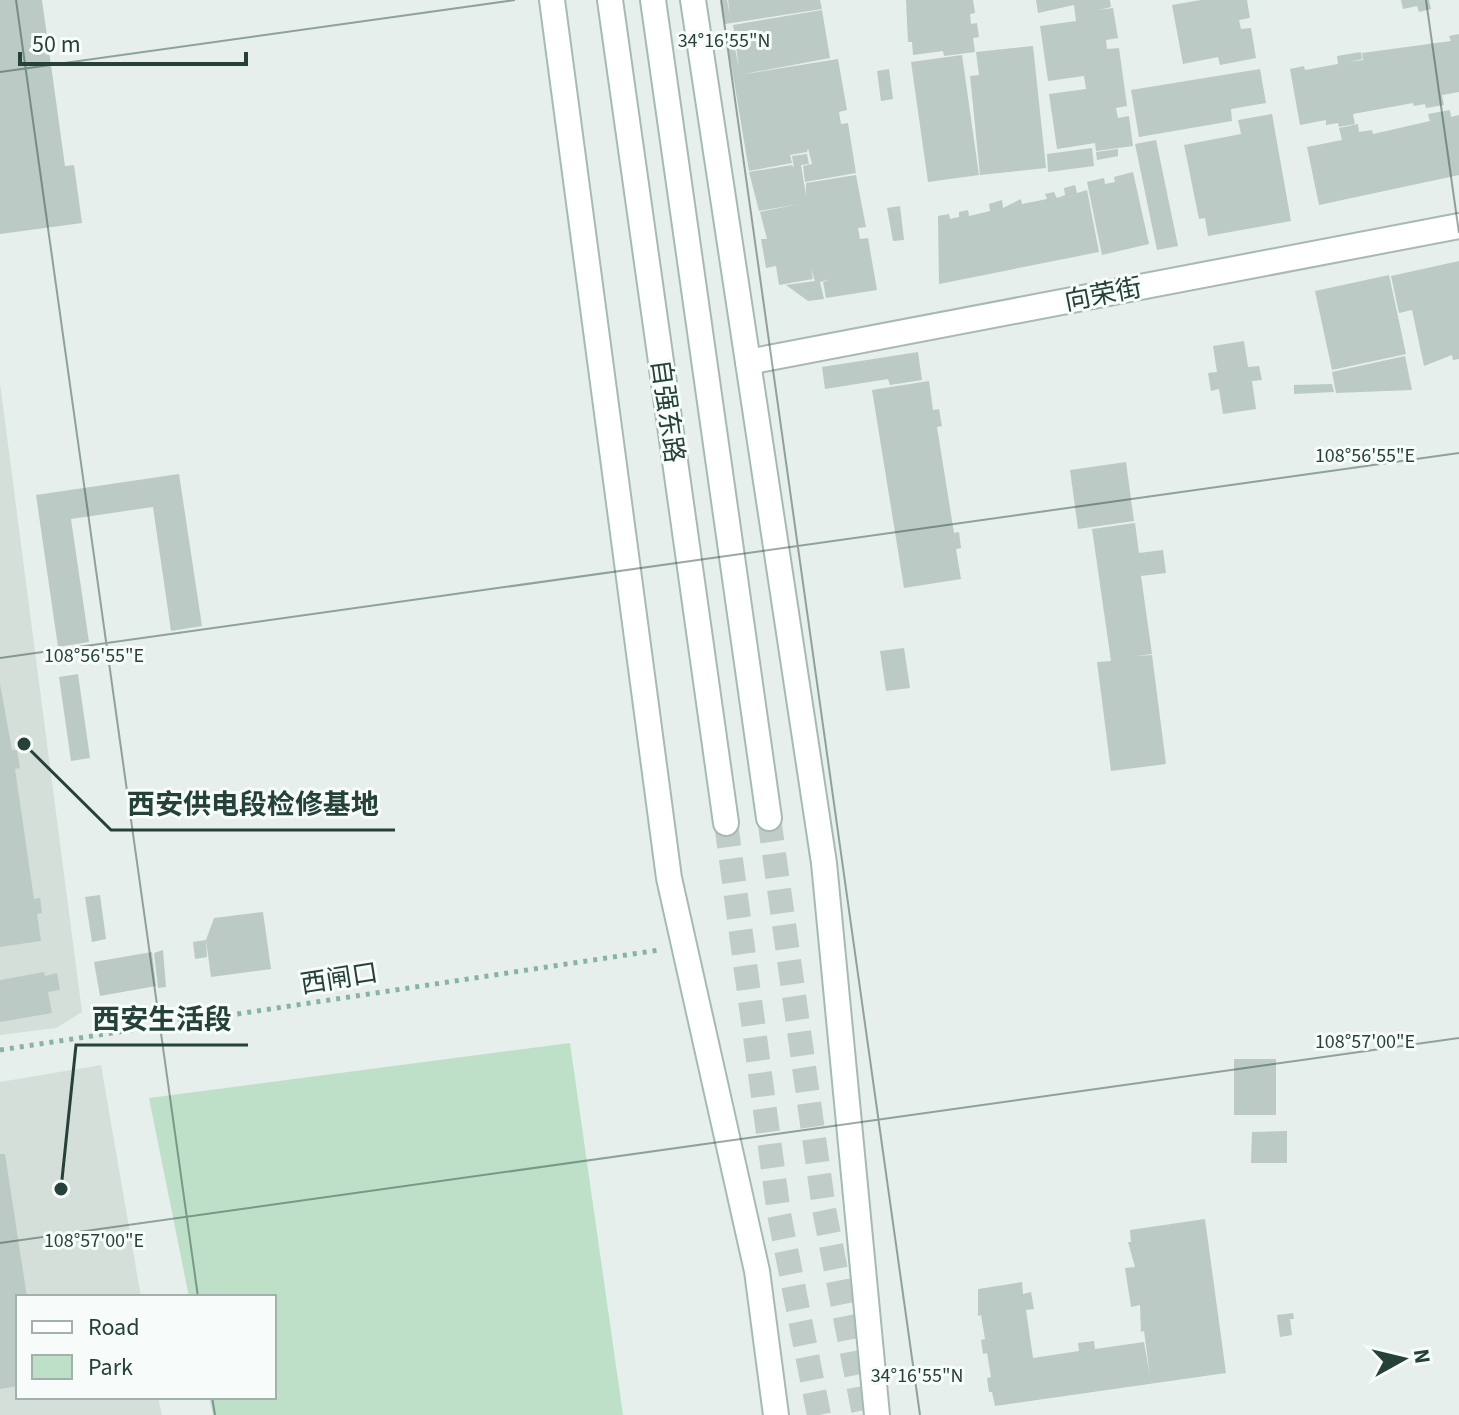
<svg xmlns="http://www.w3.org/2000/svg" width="1459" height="1415" font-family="'Source Sans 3','Noto Sans SC',sans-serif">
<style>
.built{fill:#d4dfda}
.green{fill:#bfe0c8}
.building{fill:#bbcac4}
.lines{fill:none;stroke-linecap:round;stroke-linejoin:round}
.secondary-tunnel{stroke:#bfccc8;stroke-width:24;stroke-dasharray:24 12;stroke-linecap:butt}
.street-casing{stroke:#a8b8b2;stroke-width:28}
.secondary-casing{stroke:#a4bbb3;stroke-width:28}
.path{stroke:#86b3a5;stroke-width:5;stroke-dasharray:4 6;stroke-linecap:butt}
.street{stroke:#fff;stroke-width:24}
.secondary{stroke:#fff;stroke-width:24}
.ticks{fill:none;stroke:#24423a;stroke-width:2;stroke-opacity:0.45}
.labels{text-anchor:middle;stroke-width:6;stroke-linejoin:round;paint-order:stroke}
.street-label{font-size:26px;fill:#24423a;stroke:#f7fbf9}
.ticks-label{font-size:20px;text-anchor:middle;fill:#24423a;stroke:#f7fbf9;stroke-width:6;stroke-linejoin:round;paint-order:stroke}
.leader{fill:none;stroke:#24423a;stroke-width:3}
.callout-dot{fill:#24423a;stroke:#f7fbf9;stroke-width:3}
.callout-label{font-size:28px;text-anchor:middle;font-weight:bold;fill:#24423a;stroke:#f7fbf9;stroke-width:6;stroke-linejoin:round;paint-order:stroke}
</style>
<rect width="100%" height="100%" fill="#e6efeb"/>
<g class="built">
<polygon points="0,383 82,1012 56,1028 0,1035"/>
<polygon points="101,1065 141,1297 18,1297 18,1397 158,1397 162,1415 0,1415 0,1082"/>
</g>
<polygon class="green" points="570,1043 623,1415 213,1415 209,1397 274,1397 274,1297 189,1297 149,1098"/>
<g class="building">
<polygon points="0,0 42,0 65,166 74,165 82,223 0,234"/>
<polygon points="721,0 727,0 730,16 728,0 820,0 822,9 725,24"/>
<polygon points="906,0 973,0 975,13 970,14 971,24 977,23 979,37 973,38 975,52 944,56 943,51 913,55 912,42 908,42"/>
<polygon points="1036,0 1110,0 1111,7 1098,10 1113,8 1118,38 1106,40 1107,49 1119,48 1127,106 1116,108 1118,118 1129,116 1133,146 1096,151 1095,143 1057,149 1049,94 1086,89 1084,76 1048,81 1040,26 1076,21 1074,5 1038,13"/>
<polygon points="1201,0 1247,0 1250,18 1239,20 1241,29 1251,28 1256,58 1220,65 1218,57 1183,64 1172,5"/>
<polygon points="1401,0 1429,0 1431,9 1419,12 1417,6 1403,9"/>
<polygon points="822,10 830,58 739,75 838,59 847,110 839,112 841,124 848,123 856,173 805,182 803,166 812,164 808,148 807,152 790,155 792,163 749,171 728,45 734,44 739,68 733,25"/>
<polygon points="1459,34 1459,92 1442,95 1444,105 1426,108 1425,104 1414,106 1413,103 1353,114 1355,124 1339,127 1338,123 1326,125 1326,120 1300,125 1290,69 1304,66 1305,70 1338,64 1337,56 1361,52 1362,59 1349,62 1363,60 1362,53 1451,41 1449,36"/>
<polygon points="1033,46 1046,168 980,175 970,76 979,75 976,52"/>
<polygon points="962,55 979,175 928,182 911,62"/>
<polygon points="889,69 893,99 881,101 877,71"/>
<polygon points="1260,69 1266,103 1231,109 1232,121 1139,137 1131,90"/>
<polygon points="1450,110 1451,117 1459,115 1459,175 1319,205 1307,147 1342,140 1339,128 1358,124 1359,132 1372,130 1373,134 1430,121 1428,114"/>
<polygon points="1272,114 1291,221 1208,236 1205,218 1199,219 1184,145 1241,134 1238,120"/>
<polygon points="1156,140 1178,246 1157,250 1135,144"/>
<polygon points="1092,148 1094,166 1048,172 1047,154"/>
<polygon points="1118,149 1118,156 1097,160 1096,152"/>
<polygon points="807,154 809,164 801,165 806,195 806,183 856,175 866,227 858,228 860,239 868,238 877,290 826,298 823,282 831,279 820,282 824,299 808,301 786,285 815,281 811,269 813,279 779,285 776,266 766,268 761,239 767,239 760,212 799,204 759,211 749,172 792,165 794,168 792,156"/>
<polygon points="1133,172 1149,244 1102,255 1087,182 1104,178 1105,184 1115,182 1114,177"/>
<polygon points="1075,185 1077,193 1087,190 1099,252 939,284 938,216 949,214 950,219 959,217 959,212 968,210 969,216 990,211 989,204 1002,200 1003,208 1021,199 1022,204 1047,199 1045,194 1054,192 1057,198 1065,195 1064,188"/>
<polygon points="900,206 904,240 893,241 887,208"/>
<polygon points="1459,261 1459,359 1453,360 1452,355 1424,366 1412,310 1399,313 1391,276"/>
<polygon points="1389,275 1406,354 1332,370 1315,291"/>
<polygon points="1244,341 1248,367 1259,366 1262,380 1252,381 1256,409 1223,414 1219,389 1211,391 1208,373 1217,372 1213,346"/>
<polygon points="918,352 922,380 890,385 888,379 825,389 822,367"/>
<polygon points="1405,356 1412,390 1336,393 1332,372"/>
<polygon points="929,381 933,410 939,409 942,426 937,427 954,533 959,532 961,548 956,549 961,579 904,588 872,390"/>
<polygon points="1332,384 1334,392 1294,394 1294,385"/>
<polygon points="1126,462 1134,521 1078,529 1070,470"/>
<polygon points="179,474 202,626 171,631 153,507 71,519 89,642 58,647 36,495"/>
<polygon points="1135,523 1139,553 1163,550 1166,573 1141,576 1152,654 1136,656 1152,655 1166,764 1111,771 1097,662 1111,661 1092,529"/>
<polygon points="904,648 910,688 886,691 880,651"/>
<polygon points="78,674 90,758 71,761 59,677"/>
<polygon points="0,684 12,750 17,750 20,768 15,769 34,899 40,898 42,913 37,914 41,941 0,947"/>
<polygon points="100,895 106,939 92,942 85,897"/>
<polygon points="263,912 271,969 211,977 206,940 214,918"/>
<polygon points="206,940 207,957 195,959 193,942"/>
<polygon points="163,950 166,987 158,988 154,953"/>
<polygon points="152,952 156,986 100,996 94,962"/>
<polygon points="44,972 45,976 57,973 60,990 48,992 52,1013 0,1022 0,980"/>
<rect x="1234" y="1059" width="42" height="56"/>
<polygon points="1287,1131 1287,1163 1251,1163 1252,1132"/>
<polygon points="0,1154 5,1154 27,1297 18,1297 18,1386 0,1389"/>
<polygon points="1205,1219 1226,1373 995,1406 992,1392 989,1392 987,1378 991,1377 987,1353 983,1354 981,1340 985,1339 981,1315 978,1316 978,1289 1022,1282 1023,1294 1031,1292 1034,1309 1026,1310 1033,1358 1079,1351 1078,1343 1094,1341 1095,1349 1144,1342 1150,1376 1144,1331 1141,1332 1140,1305 1131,1307 1125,1268 1135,1267 1128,1242 1131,1242 1130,1230"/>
<polygon points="1293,1313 1294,1319 1290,1319 1292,1335 1280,1337 1277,1315"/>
</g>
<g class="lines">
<g class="secondary-tunnel">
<polyline points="769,818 824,1209 864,1415"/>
<polyline points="726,823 779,1214 819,1415"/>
</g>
<defs>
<polyline id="street" points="748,362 1459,226"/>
<g id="secondary">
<polyline points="552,0 669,878 757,1271 776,1415"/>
<polyline points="610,0 726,823"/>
<polyline points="653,0 769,818"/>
<polyline points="693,0 824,863 877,1415"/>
</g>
</defs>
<use href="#street" class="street-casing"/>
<use href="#secondary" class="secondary-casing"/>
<polyline class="path" points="0,1050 659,950"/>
<use href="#street" class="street"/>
<use href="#secondary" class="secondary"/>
</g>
<path class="ticks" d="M16,0l182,1297M721,0l199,1415M1426,0l33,233M0,72l515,-72M0,658l1459,-205M0,1243l1459,-205M212,1397l3,18"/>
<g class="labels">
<g class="street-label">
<text transform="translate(1103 294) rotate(-11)" y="9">向荣街</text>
<text transform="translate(668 411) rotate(82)" y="9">自强东路</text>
<text transform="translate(339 978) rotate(-9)" y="9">西闸口</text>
</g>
</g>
<g class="ticks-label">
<text x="724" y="47">34°16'55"N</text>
<text x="1365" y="462">108°56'55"E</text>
<text x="94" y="662">108°56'55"E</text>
<text x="1365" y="1048">108°57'00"E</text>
<text x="94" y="1247">108°57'00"E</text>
<text x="917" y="1382">34°16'55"N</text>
</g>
<path class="leader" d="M24 744L111 830H395M61 1189L76 1045H248"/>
<g class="callout-dot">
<circle cx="24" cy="744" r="8"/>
<circle cx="61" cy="1189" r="8"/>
</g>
<g class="callout-label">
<text x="253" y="814">西安供电段检修基地</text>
<text x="162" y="1029">西安生活段</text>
</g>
<rect x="16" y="1295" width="260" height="104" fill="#f7fbf9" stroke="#a3b1ad" stroke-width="2"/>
<rect x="32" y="1321" width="40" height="12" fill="#ffffff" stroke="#a3b1ad" stroke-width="2"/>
<text x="88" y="1335" font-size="24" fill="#24423a">Road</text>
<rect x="32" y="1355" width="40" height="24" fill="#bfe0c8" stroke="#a3b1ad" stroke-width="2"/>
<text x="88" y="1375" font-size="24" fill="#24423a">Park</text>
<g transform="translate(1403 1359) rotate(82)" stroke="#f7fbf9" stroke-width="6" paint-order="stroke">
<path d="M0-6L14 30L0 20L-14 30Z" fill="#24423a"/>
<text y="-12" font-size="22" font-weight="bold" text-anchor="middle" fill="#24423a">N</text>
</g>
<path d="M20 52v12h226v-12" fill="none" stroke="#24423a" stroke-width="4"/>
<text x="32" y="52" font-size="24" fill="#24423a" stroke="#f7fbf9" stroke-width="6" paint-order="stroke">50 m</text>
</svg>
